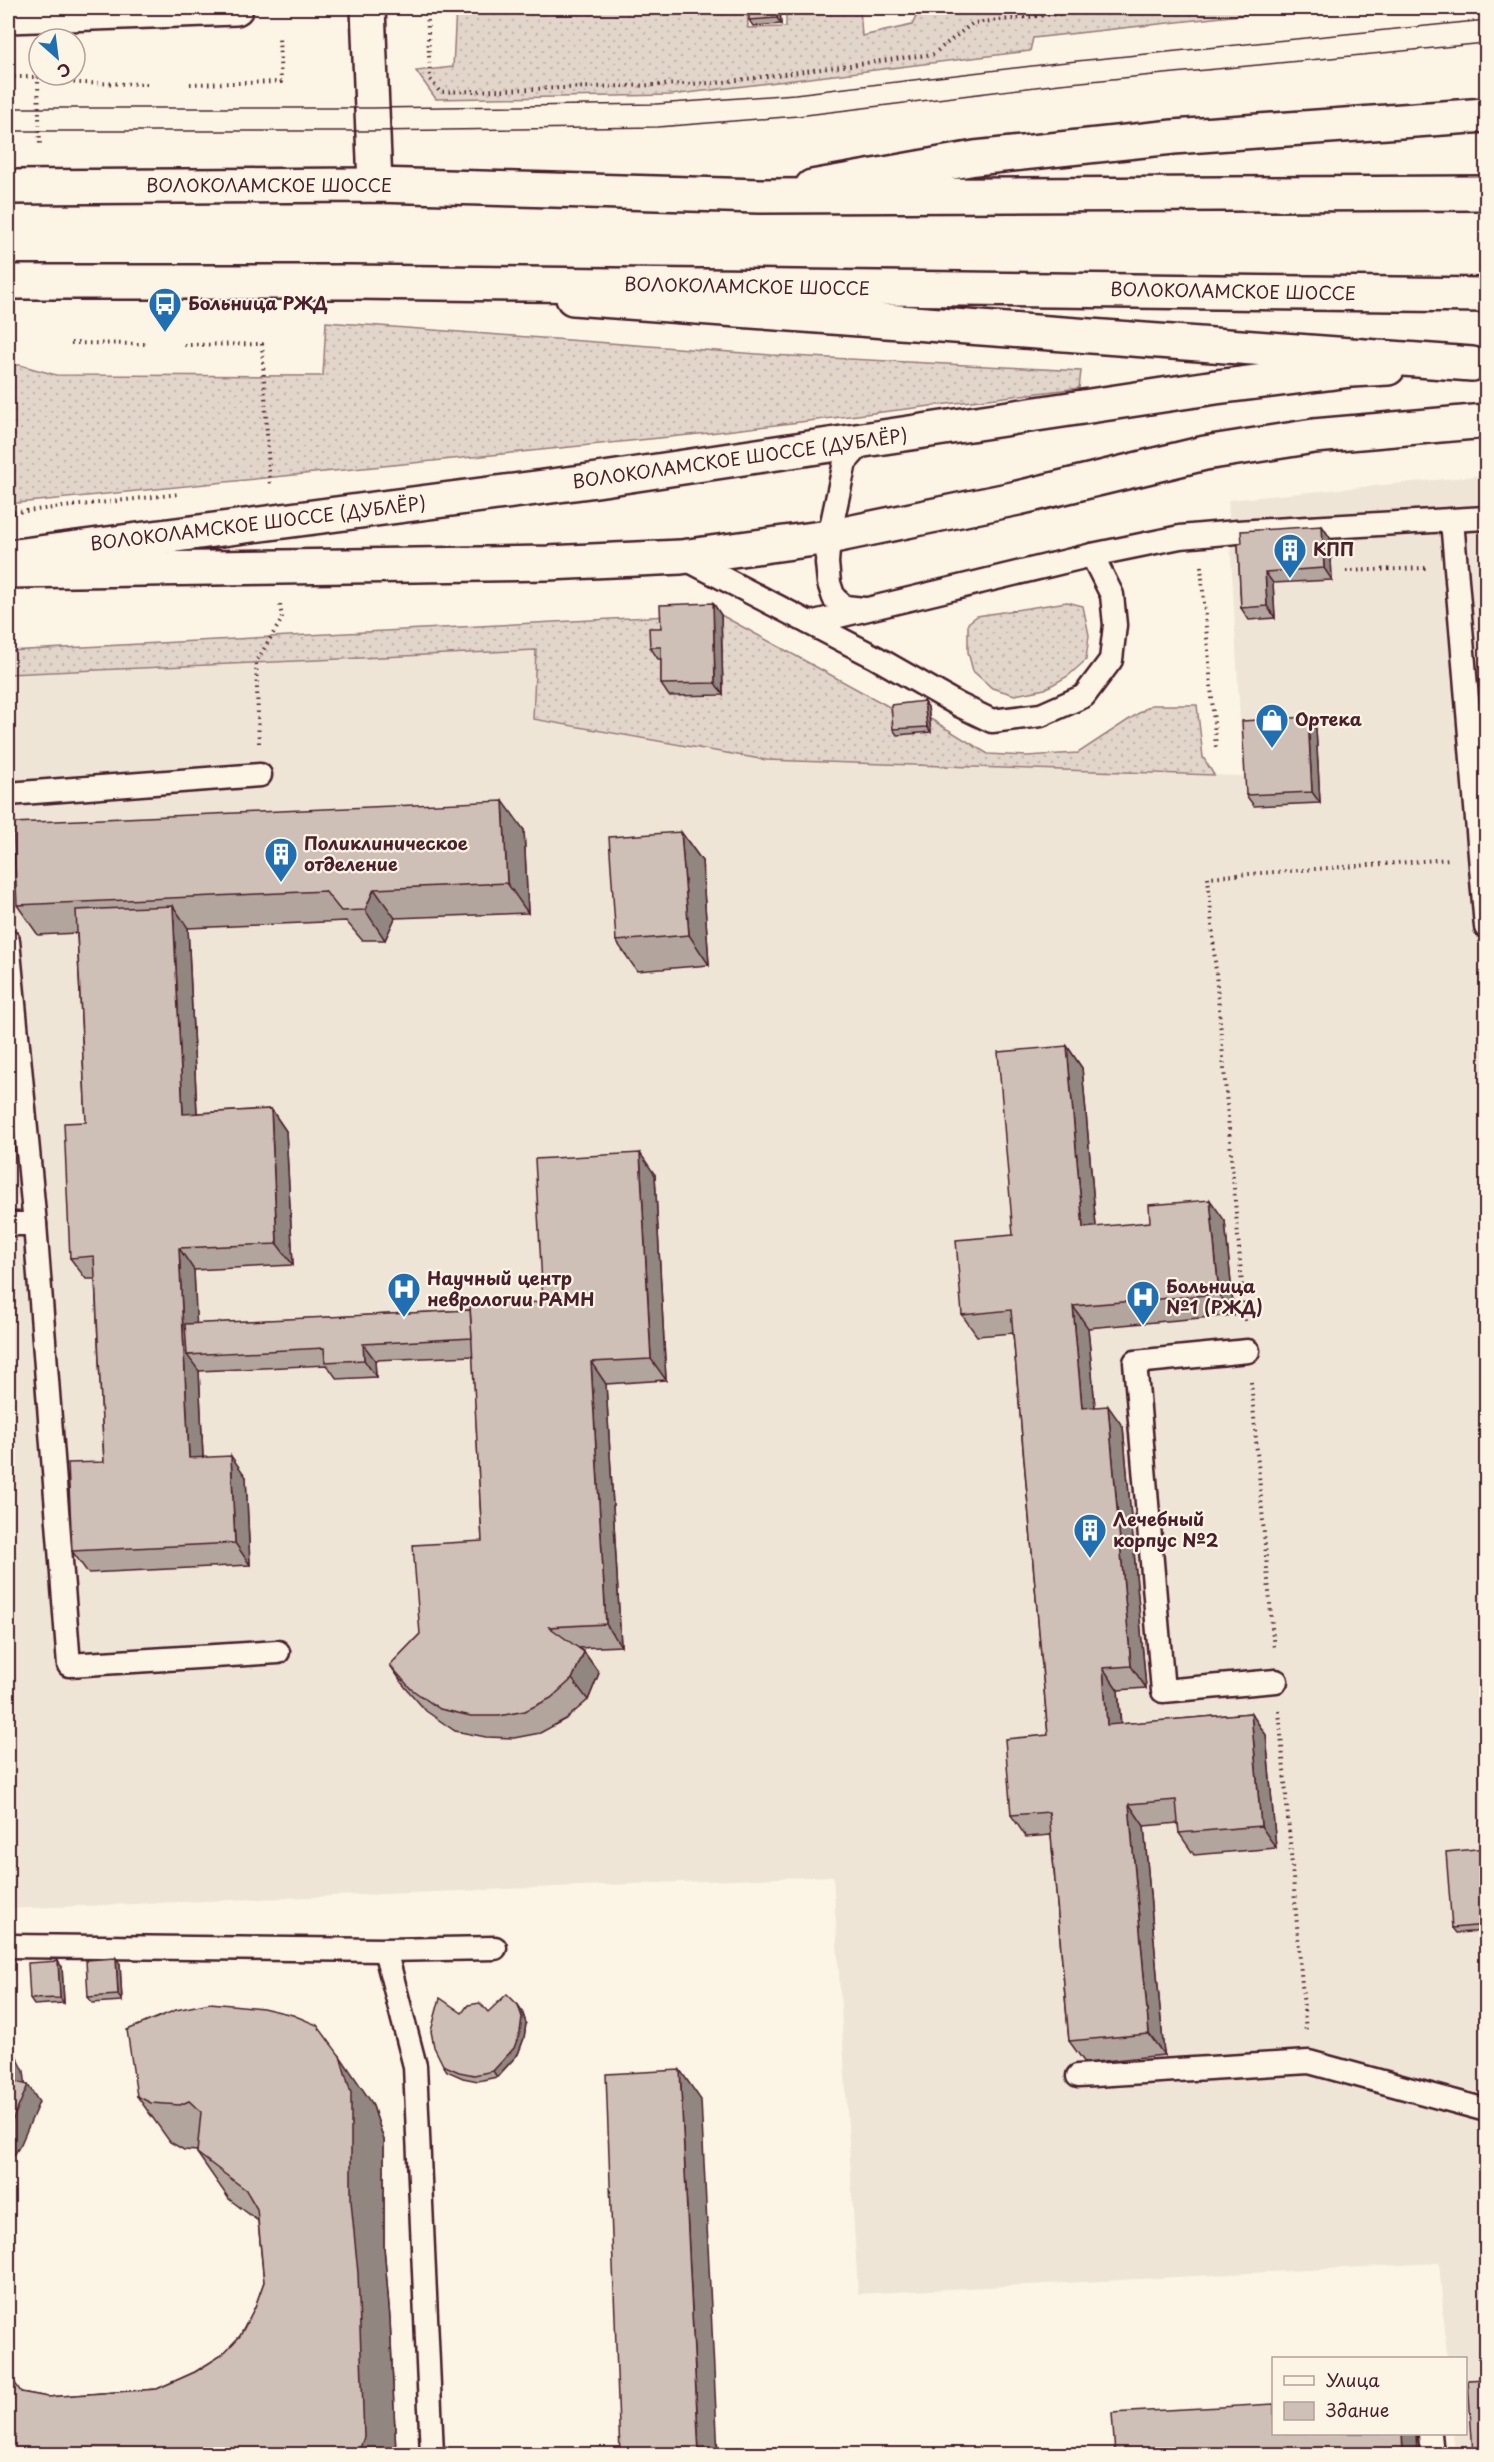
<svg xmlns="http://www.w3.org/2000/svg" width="1494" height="2462" font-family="'Playpen Sans',sans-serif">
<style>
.built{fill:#eee5d7}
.grass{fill:url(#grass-dots);stroke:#967a7a;stroke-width:1.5}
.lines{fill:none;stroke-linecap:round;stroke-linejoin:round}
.service-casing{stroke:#4a1f2b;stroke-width:27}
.minor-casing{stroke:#4a1f2b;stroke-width:38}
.tertiary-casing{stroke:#4a1f2b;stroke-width:38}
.secondary-casing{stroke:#4a1f2b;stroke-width:38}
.primary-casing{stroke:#4a1f2b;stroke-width:38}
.path{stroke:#4a1f2b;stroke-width:4;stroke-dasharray:1.5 4.5;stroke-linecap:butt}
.service{stroke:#fcf5e5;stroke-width:22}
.minor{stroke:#fcf5e5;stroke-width:33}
.tertiary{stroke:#fcf5e5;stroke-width:33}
.secondary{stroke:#fcf5e5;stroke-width:33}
.primary{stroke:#fcf5e5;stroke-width:33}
.tram{stroke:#4a1f2b;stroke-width:1.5}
.wall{fill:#b2a59d;stroke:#4a1f2b;stroke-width:1.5}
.shaded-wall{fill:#918680;stroke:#4a1f2b;stroke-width:1.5}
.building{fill:#cfc0b7;stroke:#4a1f2b;stroke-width:1.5}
.labels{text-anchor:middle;stroke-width:4.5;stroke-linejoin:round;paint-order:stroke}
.street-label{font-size:18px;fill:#4a1f2b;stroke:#fcf5e5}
.poi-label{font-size:18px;font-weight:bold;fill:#4a1f2b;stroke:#fcf5e5;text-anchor:start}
</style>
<defs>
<pattern id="grass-dots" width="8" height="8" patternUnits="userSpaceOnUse" patternTransform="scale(1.5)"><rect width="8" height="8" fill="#e2d5ca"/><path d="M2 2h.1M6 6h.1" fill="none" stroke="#c3b6ae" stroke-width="1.8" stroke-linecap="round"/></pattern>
</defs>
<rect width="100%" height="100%" fill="#fcf5e5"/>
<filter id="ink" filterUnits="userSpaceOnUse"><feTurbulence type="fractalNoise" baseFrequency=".0167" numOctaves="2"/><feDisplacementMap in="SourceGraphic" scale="12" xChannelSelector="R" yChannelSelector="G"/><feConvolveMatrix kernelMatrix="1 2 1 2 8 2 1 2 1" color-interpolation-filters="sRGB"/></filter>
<g filter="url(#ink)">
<polygon class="built" points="1486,475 1486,2454 1455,2454 1453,2434 1466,2434 1466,2358 1447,2358 1439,2263 858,2294 833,1876 8,1909 8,674 537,650 533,719 766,760 1243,776 1228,500"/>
<g class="grass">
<polygon points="456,8 747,8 748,28 786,27 786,9 860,8 862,36 912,25 920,8 1304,8 1033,38 1030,51 671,95 436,99 416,71 453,67"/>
<polygon points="326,322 771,355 1081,371 1079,388 709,433 8,504 8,365 20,365 56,375 323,376"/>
<polygon points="1484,335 1486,335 1486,401 1483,401"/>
<polygon points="1067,602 1083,606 1089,635 1086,660 1068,676 1045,689 1015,695 992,688 973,671 968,652 968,623 977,616"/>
<polygon points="721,615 895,710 929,718 988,754 1026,756 1078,753 1151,705 1197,705 1203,757 1214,775 766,760 533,719 536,650 8,674 8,651 668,616 669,658 723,695"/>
</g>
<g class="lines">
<defs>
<g id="service">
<polyline points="864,441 845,462 829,537 827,563 829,583 834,598 845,607 864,609"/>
<polyline points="1452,520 1486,927"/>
<polyline points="682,557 875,657 959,705 992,721 1041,715 1084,696 1111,660 1115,625 1112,595 1092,555"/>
<polyline points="810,623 1092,555 1180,537 1237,532 1486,518"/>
<polyline points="8,794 260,775"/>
<polyline points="8,941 35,1224 69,1665 278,1652"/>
<polyline points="8,1224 35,1224"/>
<polyline points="1248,1351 1135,1362 1163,1691 1276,1681"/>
<polyline points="8,1946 385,1950 495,1948"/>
<polyline points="385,1950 415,2066 432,2454"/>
<polyline points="1078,2076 1309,2062 1486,2110"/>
<polyline points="1430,2434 1432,2454"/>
</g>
<g id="minor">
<polyline points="368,8 375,185"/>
<polyline points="8,16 236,8"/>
<polyline points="812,187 975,158 1173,137 1486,115"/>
<polyline points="8,571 548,563 681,557 829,537 1018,498 1205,453 1314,436 1486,421"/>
</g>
<polyline id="tertiary" points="8,557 597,480 1216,387 1351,370 1388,368"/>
<polyline id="secondary" points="573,298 1472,364"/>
<g id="primary">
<polyline points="8,187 375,185 759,196 1486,193"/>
<polyline points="8,282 352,282 1486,295"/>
</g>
</defs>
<use href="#service" class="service-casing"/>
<use href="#minor" class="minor-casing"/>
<use href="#tertiary" class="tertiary-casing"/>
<use href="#secondary" class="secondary-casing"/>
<use href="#primary" class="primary-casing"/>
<g class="path">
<polyline points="427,8 430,79 440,92 716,83 933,54 973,23 1112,8"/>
<polyline points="37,52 40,147"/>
<polyline points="8,77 38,77 77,83 148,84"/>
<polyline points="190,84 281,82 279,37"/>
<polyline points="71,343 145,344"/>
<polyline points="184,345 262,344 270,487"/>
<polyline points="8,513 180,494"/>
<polyline points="1201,566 1216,747"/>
<polyline points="1346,571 1426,568"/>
<polyline points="259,743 256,662 282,619 280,604"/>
<polyline points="1245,1321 1208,877 1450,859"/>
<polyline points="1251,1382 1274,1650"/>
<polyline points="1279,1711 1306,2032"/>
</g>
<use href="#service" class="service"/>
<use href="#minor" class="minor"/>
<use href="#tertiary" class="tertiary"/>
<use href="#secondary" class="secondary"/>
<use href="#primary" class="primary"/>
<g class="tram">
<polyline points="8,108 372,108 656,104 795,94 1057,63 1486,20"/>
<polyline points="8,131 372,131 658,127 798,116 1060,84 1486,43"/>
</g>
</g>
<g class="wall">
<polygon points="780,9 781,24 753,26 749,20"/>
<polygon points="1322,526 1330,538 1332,580 1273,583 1275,618 1249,620 1241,608 1238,544"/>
<polygon points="713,603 721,615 723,695 669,696 661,684 661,659 658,659 650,647 661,628"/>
<polygon points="924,701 928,707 931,732 897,735 893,729"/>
<polygon points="1316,729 1320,803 1254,806 1246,795"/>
<polygon points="524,830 528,913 395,918 385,940 362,940 346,921 188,928 197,1113 271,1109 286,1131 293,1265 194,1270 196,1324 470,1310 543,1302 655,1175 666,1380 606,1384 621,1646 579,1648 584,1652 599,1673 588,1700 566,1719 540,1733 514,1738 486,1737 455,1731 426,1711 405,1687 390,1665 420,1634 482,1541 473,1356 375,1360 376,1377 337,1379 327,1365 199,1371 203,1457 246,1477 250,1565 88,1573 72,1551 104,1462 95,1279 86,1279 70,1258 86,1122 77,933 38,935 17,905"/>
<polygon points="681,832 702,861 709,965 637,971 616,941"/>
<polygon points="1067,1046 1082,1068 1096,1227 1225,1221 1234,1315 1088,1328 1095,1407 1123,1427 1146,1688 1118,1690 1121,1724 1251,1713 1266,1735 1276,1848 1194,1855 1179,1833 1178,1823 1144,1826 1164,2055 1085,2063 1069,2041 1051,1835 1026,1837 1011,1815 1048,1735 1013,1333 977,1336 962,1315 1013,1235"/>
<polygon points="1486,1848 1486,1931 1456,1933 1452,1928"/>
<polygon points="120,1964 122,2001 92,2003 88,1997"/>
<polygon points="62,1967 64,2003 34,2005 30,1999"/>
<polygon points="518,2005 522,2011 526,2023 524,2038 518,2054 497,2077 478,2081 463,2078 447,2071 443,2065 462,2013 488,2012"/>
<polygon points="137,2096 372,2103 384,2140 384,2247 390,2319 396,2454 8,2454 21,2392 48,2397 157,2389 195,2372 222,2355 240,2336 255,2307 264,2282 258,2221 229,2199 197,2153 197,2151 184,2150 170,2142"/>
</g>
<g class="shaded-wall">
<polygon points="776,8 779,8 780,9 781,24 777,18"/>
<polygon points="1322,526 1330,538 1332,580 1324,568"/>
<polygon points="1265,572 1273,583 1275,618 1267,606"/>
<polygon points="713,603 721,615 723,695 715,683"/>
<polygon points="924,701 928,707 931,732 927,727"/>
<polygon points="1308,717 1316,729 1320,803 1312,792"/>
<polygon points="503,801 524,830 528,913 507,883"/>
<polygon points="681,832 702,861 709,965 689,935"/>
<polygon points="374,889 395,918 385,940 365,910"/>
<polygon points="173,906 188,928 198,1135 183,1114"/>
<polygon points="1067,1046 1082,1068 1098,1250 1083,1228"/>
<polygon points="271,1109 286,1131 293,1265 277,1244"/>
<polygon points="640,1153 655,1175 666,1380 651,1359"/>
<polygon points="1210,1200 1225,1221 1234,1315 1219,1294"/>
<polygon points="179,1248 194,1270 198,1354 187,1355 199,1371 204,1480 189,1458"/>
<polygon points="1073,1306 1088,1328 1097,1430 1082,1408"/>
<polygon points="363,1344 375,1360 376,1377 364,1360"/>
<polygon points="591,1362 606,1384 621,1646 606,1624"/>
<polygon points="1108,1406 1123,1427 1146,1688 1131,1666"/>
<polygon points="231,1456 246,1477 250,1565 235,1543"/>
<polygon points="584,1652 599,1673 588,1700 572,1679"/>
<polygon points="1103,1668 1118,1690 1122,1747 1107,1725"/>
<polygon points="1251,1713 1266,1735 1276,1848 1261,1826"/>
<polygon points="1129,1804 1144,1826 1164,2055 1149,2034"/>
<polygon points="116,1958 120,1964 122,2001 118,1995"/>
<polygon points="58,1961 62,1967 64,2003 60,1998"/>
<polygon points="518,2005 522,2011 526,2023 524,2038 518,2054 497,2077 493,2071"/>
<polygon points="8,2042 16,2055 24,2071 26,2088 28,2085 39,2102 21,2144 8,2165 8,2130 16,2082"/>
<polygon points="340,2056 372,2103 384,2140 384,2247 390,2319 396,2454 357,2454"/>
<polygon points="680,2070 701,2100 718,2454 699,2454"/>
<polygon points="1402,2433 1416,2433 1417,2454 1403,2454"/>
</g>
<g class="building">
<polygon points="749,8 776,8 777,18 749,20"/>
<polygon points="1322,526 1324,568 1265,572 1267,606 1241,608 1238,544 1242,543 1241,531"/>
<polygon points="713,603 715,683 661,684 661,647 650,647 649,628 661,628 660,605"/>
<polygon points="924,701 927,727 893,729 891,705"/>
<polygon points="1308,717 1312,792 1246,795 1242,721"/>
<polygon points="503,801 507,883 374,889 365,910 341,911 325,891 17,905 13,823"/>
<polygon points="681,832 689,935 616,941 609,837"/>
<polygon points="173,906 183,1114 271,1109 277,1244 179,1248 189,1458 231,1456 235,1543 72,1551 68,1463 104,1462 94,1256 70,1258 64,1123 86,1122 76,910"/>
<polygon points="1067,1046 1083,1228 1150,1222 1149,1205 1210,1200 1219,1294 1073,1306 1082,1408 1108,1406 1131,1666 1103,1668 1107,1725 1251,1713 1261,1826 1179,1833 1176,1800 1129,1804 1149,2034 1069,2041 1049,1812 1011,1815 1005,1739 1048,1735 1011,1310 962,1315 956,1240 1013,1235 998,1052"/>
<polygon points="640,1153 651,1359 591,1362 606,1624 549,1627 584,1652 572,1679 551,1698 525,1711 499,1716 471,1716 440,1709 411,1689 390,1665 420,1634 413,1545 482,1541 470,1305 543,1302 535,1159"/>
<polygon points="470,1310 472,1338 363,1344 364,1360 325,1362 324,1348 187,1355 185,1324"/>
<polygon points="1486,1848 1486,1925 1452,1928 1446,1852"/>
<polygon points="116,1958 118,1995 88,1997 86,1960"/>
<polygon points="58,1961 60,1998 30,1999 28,1963"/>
<polygon points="507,1994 518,2005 522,2017 520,2032 514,2048 493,2071 474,2075 459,2072 443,2065 434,2047 431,2031 440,1998 462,2013 468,2005 480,2003 488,2012"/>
<polygon points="210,2003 263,2008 293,2015 317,2025 340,2056 351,2093 351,2201 358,2273 364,2437 358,2454 8,2454 8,2373 21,2392 48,2397 157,2389 195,2372 222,2355 240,2336 255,2307 264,2282 257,2209 246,2190 197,2153 201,2112 189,2101 180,2105 151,2103 137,2096 127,2030 176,2010"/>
<polygon points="8,2044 13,2055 16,2082 28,2085 8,2130"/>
<polygon points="680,2070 699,2454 620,2454 606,2074"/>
<polygon points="1486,2379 1486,2454 1473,2454 1468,2380"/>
<polygon points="1274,2404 1274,2433 1402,2433 1403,2454 1115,2454 1112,2413"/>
</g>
</g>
<defs>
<symbol id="bus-pin" viewBox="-11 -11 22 30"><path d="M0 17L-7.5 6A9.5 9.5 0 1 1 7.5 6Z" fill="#1f6fb2" stroke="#fcf5e5"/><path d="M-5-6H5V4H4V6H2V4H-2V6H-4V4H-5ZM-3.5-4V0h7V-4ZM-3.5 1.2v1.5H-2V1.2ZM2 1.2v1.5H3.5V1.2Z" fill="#fff"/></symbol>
<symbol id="building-pin" viewBox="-11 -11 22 30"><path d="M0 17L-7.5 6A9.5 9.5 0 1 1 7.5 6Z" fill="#1f6fb2" stroke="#fcf5e5"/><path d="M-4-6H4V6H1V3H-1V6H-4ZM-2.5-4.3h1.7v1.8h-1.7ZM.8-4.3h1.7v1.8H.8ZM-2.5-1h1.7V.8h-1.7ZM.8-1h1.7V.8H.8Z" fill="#fff"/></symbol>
<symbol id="shop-pin" viewBox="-11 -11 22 30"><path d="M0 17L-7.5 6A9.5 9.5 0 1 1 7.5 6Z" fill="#1f6fb2" stroke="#fcf5e5"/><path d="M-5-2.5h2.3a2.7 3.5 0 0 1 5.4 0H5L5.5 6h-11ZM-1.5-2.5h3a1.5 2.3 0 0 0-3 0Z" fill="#fff"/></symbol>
<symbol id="hospital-pin" viewBox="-11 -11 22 30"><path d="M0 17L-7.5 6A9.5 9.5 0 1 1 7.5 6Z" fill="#1f6fb2" stroke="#fcf5e5"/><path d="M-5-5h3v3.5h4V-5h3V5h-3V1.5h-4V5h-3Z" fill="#fff"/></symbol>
</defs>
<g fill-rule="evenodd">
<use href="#bus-pin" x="146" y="285" width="38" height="52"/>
<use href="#building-pin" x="1271" y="531" width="38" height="52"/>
<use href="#shop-pin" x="1253" y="701" width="38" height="52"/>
<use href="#building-pin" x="262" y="835" width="38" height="52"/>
<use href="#hospital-pin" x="385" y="1270" width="38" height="52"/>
<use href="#hospital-pin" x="1124" y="1278" width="38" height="52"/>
<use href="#building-pin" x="1071" y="1511" width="38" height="52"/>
</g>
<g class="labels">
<g class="street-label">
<text x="269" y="192">ВОЛОКОЛАМСКОЕ ШОССЕ</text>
<text transform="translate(747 287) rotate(1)" y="6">ВОЛОКОЛАМСКОЕ ШОССЕ</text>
<text transform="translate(1233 292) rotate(1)" y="6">ВОЛОКОЛАМСКОЕ ШОССЕ</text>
<text transform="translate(740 459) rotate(-8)" y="6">ВОЛОКОЛАМСКОЕ ШОССЕ (ДУБЛЁР)</text>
<text transform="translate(258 524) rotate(-7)" y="6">ВОЛОКОЛАМСКОЕ ШОССЕ (ДУБЛЁР)</text>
</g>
<g class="poi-label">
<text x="188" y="310">Больница РЖД</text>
<text x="1313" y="556">КПП</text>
<text x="1295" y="726">Ортека</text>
<text x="304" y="850">Поликлиническое<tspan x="304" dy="21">отделение</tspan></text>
<text x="427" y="1285">Научный центр<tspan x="427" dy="21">неврологии РАМН</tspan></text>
<text x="1166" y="1293">Больница<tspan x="1166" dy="21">№1 (РЖД)</tspan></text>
<text x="1113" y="1526">Лечебный<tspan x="1113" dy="21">корпус №2</tspan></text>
</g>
</g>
<rect width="1494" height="2462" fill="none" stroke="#fcf5e5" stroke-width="30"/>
<rect x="15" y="15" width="1464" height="2432" fill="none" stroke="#4a1f2b" stroke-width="2" filter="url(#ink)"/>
<rect x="1272" y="2357" width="195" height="78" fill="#fcf5e5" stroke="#b59f9b" stroke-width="1.5"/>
<rect x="1284" y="2376" width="30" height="9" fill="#fcf5e5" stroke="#b59f9b" stroke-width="1.5"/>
<text x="1326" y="2387" font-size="18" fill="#4a1f2b">Улица</text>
<rect x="1284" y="2402" width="30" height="18" fill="#cfc0b7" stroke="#b59f9b" stroke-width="1.5"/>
<text x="1326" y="2417" font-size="18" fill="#4a1f2b">Здание</text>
<g transform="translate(57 57) rotate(152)"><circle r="28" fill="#fcf5e5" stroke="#b59f9b" stroke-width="1.5"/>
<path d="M0-4.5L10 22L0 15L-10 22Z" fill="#1f6fb2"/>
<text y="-9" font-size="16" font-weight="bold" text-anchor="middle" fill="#4a1f2b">С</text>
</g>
</svg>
